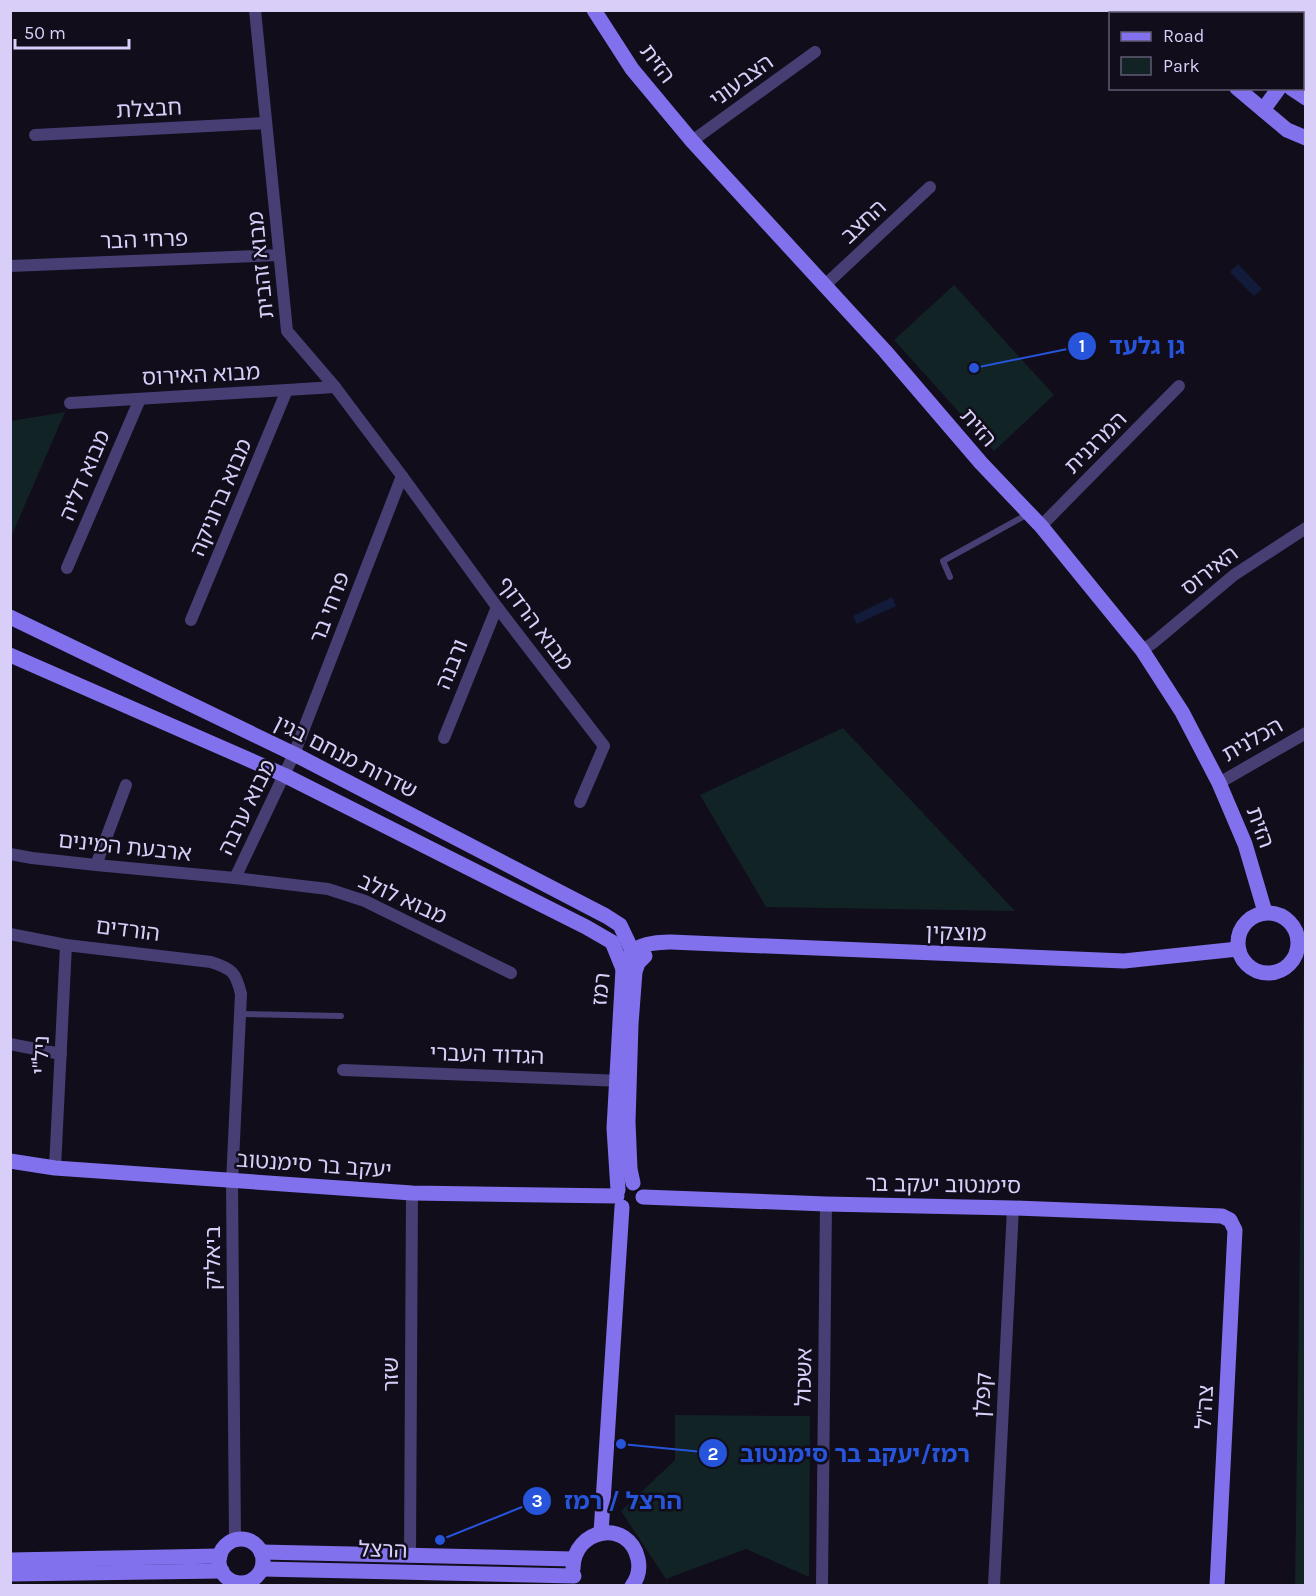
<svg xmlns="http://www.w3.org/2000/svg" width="1316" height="1596" font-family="Karla,'Noto Sans Hebrew',sans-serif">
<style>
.green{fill:#112324}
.water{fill:#121c3a}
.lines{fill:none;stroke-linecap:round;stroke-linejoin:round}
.lane{stroke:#473e74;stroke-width:6}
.street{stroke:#473e74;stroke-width:12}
.secondary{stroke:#8271ec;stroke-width:15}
.labels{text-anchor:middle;stroke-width:5;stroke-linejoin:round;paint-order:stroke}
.street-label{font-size:22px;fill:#d8cef8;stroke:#110d1b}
.leader{fill:none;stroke:#2654da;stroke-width:2}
.callout-dot{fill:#2654da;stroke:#110d1b;stroke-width:2}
.mark-label{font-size:18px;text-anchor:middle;font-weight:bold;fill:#fff}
.callout-label{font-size:24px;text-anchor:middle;font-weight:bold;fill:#2654da;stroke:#110d1b;stroke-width:5;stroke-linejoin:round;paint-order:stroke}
</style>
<rect width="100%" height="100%" fill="#110d1b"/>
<g class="green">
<polygon points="954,285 1054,395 994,451 894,340"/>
<polygon points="65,412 11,537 11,421"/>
<polygon points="843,728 1015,911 766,907 700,795"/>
<polygon points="1305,955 1306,1585 1295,1586 1304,956"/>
<polygon points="675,1415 810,1416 809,1577 746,1549 666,1579 621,1511 675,1460"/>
</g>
<g class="water">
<polygon points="1238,264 1262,289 1254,296 1230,272"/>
<polygon points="892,597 896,606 857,624 853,616"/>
</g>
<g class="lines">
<g class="lane">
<polyline points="950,577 943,561 1028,514"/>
<polyline points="240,1014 341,1016"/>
</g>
<g class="street">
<polyline points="255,10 287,331 335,387 402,476 497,607 604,746 580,802"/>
<polyline points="35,135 266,123"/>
<polyline points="692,141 815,52"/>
<polyline points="10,266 279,255"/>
<polyline points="824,286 930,187"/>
<polyline points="70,403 335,387"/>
<polyline points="1041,526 1179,386"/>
<polyline points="67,568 140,399"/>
<polyline points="191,620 287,390"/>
<polyline points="1142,650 1153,643 1234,575 1306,528"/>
<polyline points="444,738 497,607"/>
<polyline points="1219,783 1306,733"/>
<polyline points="10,854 32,858 96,865 235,878 328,889 365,901 511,973"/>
<polyline points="96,865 126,785"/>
<polyline points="235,878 294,754 402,476"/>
<path d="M10,934l56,11 145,17c22,7 25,11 30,32l-9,188 3,358"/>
<polyline points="10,1044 61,1054"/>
<polyline points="343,1070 623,1081"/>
<polyline points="55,1168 66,945"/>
<polyline points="410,1555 412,1193"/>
<polyline points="237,1583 238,1586"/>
<polyline points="822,1586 826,1204"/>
<polyline points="994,1586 1013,1208"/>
</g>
<g class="secondary">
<polyline points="594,10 632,69 692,141 885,351 981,463 1041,526 1142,650 1182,712 1219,783 1245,844 1265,912"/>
<polyline points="1175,10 1177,14"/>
<polyline points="1203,10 1205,14"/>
<polyline points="1237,88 1287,130 1306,138"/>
<polyline points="1291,88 1306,98"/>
<polyline points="1263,110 1279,88"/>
<polyline points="10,617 294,754 606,916 620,925 638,963"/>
<polyline points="10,655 284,775 586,927 612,942 623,969"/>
<circle cx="1268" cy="943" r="30"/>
<polyline points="10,1161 55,1168 412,1193 617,1196"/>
<polyline points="633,1183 630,1169 628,1122 631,1024 635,972 638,963 645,956"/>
<path d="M618,1190l-4,-62 9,-159c10,-26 24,-26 48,-27l453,19 114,-12"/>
<polyline points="643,1197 826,1204 1013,1208 1222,1216 1230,1220 1235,1230 1217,1586"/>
<polyline points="601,1533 622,1207"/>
<circle cx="241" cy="1561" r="22"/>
<polyline points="261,1552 573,1559"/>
<polyline points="10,1560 220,1556"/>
<polyline points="262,1569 574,1576"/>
<path d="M573,1569c0,-41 56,-51 65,-10 2,9 0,19 -6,27"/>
<polyline points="10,1574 222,1571"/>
</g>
</g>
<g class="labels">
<g class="street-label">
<text transform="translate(658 63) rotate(53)" y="8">הזית</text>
<text transform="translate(741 80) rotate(-36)" y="8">הצבעוני</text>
<text transform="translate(149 108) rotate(-3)" y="8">חבצלת</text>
<text transform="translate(863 221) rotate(-43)" y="8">החצב</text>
<text transform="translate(144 239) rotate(-2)" y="8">פרחי הבר</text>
<text transform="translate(260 265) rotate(-96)" y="8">מבוא זהבית</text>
<text transform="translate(201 374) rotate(-3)" y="8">מבוא האירוס</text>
<text transform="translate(979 427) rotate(49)" y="8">הזית</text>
<text transform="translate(1095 442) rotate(-45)" y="8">המרגנית</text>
<text transform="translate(84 475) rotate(-67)" y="8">מבוא דליה</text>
<text transform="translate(220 497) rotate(-67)" y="8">מבוא ברוניקה</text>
<text transform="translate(1209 570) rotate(-38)" y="8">האירוס</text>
<text transform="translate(329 607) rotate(-69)" y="8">פרחי בר</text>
<text transform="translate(536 623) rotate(53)" y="8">מבוא הרדוף</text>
<text transform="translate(451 664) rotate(-68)" y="8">ורבנה</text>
<text transform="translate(1252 739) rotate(-30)" y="8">הכלנית</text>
<text transform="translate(346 756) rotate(27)" y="8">שדרות מנחם בגין</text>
<text transform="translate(246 807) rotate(-64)" y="8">מבוא ערבה</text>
<text transform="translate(1261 827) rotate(70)" y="8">הזית</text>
<text transform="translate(125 846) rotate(6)" y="8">ארבעת המינים</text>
<text transform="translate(403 898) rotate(24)" y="8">מבוא לולב</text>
<text transform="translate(128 929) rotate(7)" y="8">הורדים</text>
<text transform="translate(956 932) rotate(2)" y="8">מוצקין</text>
<text transform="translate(600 989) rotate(-84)" y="8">רמז</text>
<text transform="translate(487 1054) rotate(2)" y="8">הגדוד העברי</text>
<text transform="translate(40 1055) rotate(-87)" y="8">ניל"י</text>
<text transform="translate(314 1164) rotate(4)" y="8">יעקב בר סימנטוב</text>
<text transform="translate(943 1184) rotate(1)" y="8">סימנטוב יעקב בר</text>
<text transform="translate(212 1258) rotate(-90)" y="8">ביאליק</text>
<text transform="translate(390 1374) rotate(-90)" y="8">שזר</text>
<text transform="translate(803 1377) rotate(-89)" y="8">אשכול</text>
<text transform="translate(982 1395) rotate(-87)" y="8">קפלן</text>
<text transform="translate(1204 1407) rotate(-87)" y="8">צה"ל</text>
<text transform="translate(383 1549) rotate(2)" y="8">הרצל</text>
</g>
</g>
<path class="leader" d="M974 368L1082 346M621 1444L713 1453M440 1540L537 1501"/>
<g class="callout-dot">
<circle cx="974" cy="368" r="6"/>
<circle cx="621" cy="1444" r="6"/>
<circle cx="440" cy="1540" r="6"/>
<circle cx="1082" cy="346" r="15"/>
<circle cx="713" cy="1453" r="15"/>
<circle cx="537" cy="1501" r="15"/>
</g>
<g class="mark-label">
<text x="1082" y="352">1</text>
<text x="713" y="1460">2</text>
<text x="537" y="1507">3</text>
</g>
<g class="callout-label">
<text x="1147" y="354">גן גלעד</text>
<text x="855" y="1462">רמז/יעקב בר סימנטוב</text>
<text x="623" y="1509">הרצל / רמז</text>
</g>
<rect width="1316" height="1596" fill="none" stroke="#d8cef8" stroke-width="24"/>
<rect x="1109" y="12" width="195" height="78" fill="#110d1b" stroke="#615a73" stroke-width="1.5"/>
<rect x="1121" y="32" width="30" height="9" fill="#8271ec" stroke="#615a73" stroke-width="1.5"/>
<text x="1163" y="42" font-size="18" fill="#d8cef8">Road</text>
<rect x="1121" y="57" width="30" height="18" fill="#112324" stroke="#615a73" stroke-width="1.5"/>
<text x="1163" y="72" font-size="18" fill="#d8cef8">Park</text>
<path d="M15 39v9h114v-9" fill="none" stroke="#d8cef8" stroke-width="3"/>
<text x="24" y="39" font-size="18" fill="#d8cef8" stroke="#110d1b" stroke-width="4.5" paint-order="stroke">50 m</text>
</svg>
